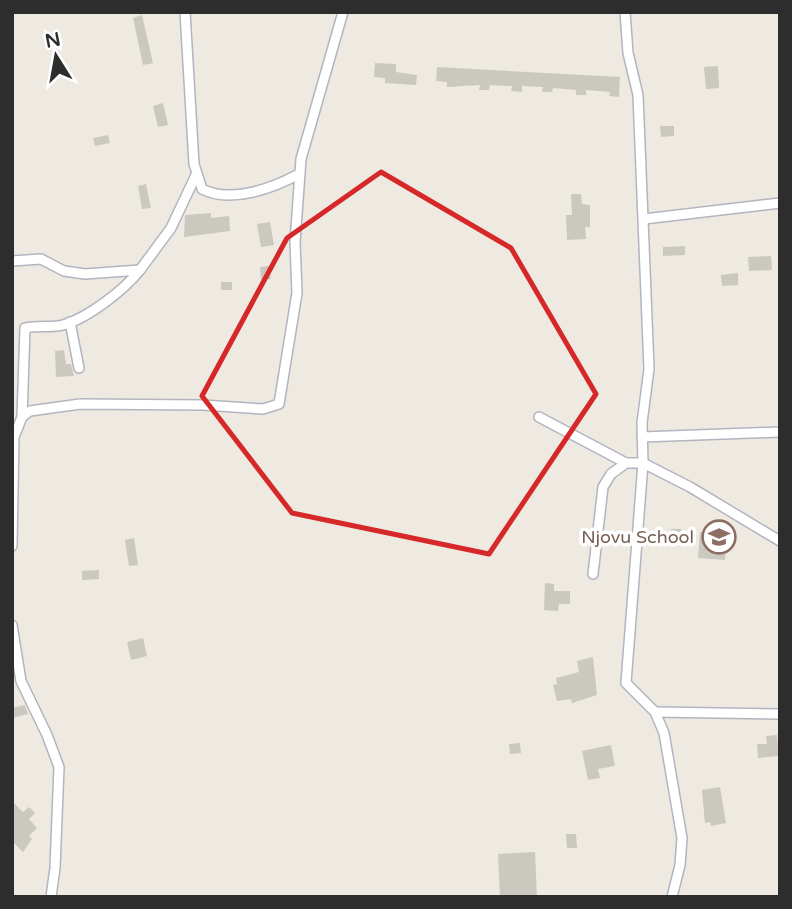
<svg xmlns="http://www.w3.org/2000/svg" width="792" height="909" font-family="'Varela Round',sans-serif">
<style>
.building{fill:#cac8bf}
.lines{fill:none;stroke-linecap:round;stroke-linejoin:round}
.minor-casing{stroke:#b4b4c0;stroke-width:12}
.minor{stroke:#fff;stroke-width:9}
.marked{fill:none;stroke:#d62828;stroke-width:5;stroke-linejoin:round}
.labels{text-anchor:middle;stroke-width:7;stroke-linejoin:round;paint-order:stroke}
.education-label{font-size:18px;fill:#785e54;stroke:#fff;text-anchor:end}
</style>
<rect width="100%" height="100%" fill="#eeeae1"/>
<g class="building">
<polygon points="142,15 153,63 143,65 133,18"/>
<polygon points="375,63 396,64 396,72 417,75 416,85 385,83 385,78 374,77"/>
<polygon points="718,66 719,88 706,89 704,67"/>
<polygon points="437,67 620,77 619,97 609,96 610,92 586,90 586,95 576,95 576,90 553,88 552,92 542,92 543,87 522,86 522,92 511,91 512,86 490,85 489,90 479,90 480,85 447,87 447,82 436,81"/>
<polygon points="163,103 168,125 158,127 153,106"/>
<polygon points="660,126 674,126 674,136 661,137"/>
<polygon points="108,135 110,143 95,146 93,138"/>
<polygon points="146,184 151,208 142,209 138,186"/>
<polygon points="571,194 581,194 582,204 590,205 590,227 585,227 586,239 567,240 566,215 572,215"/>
<polygon points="211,213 211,218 229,216 230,231 184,237 185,215"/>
<polygon points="270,222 274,245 261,247 257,224"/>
<polygon points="685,246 685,255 663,256 663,247"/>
<polygon points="771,256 772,270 749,271 748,257"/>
<polygon points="269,266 271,279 261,280 260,267"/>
<polygon points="738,273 738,285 722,286 721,275"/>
<rect x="221" y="282" width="11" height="8"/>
<polygon points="64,350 66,364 71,364 74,376 56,377 55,351"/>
<rect x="671" y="529" width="10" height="13"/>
<polygon points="700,532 714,533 714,541 726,542 725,560 698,558"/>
<polygon points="134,538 138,565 129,566 125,540"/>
<polygon points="99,570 99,579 82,580 82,571"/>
<polygon points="545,583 554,584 554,591 570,591 570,604 559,604 558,611 544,610"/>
<polygon points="143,638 147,656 131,660 127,642"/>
<polygon points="593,657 597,695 572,703 571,699 557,701 553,685 557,684 556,678 579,672 577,661"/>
<polygon points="25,705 28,714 12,718 12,708"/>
<polygon points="777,735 779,756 758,758 757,744 767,744 766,736"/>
<polygon points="520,743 521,753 510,754 509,744"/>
<polygon points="611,745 615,766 598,769 600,778 588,780 582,751"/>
<polygon points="720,787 726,823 711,826 710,822 705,823 702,790"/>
<polygon points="12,801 23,812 29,807 35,813 29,819 37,828 29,836 32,839 23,852 12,841"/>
<polygon points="566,834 576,834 577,848 567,848"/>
<polygon points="535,852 537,897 500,897 498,854"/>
</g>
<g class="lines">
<defs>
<g id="minor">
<path d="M185,12l9,152 8,25c29,15 71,-1 97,-15"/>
<polyline points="625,12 628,53 638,95 649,369 642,423 643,463 626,683 655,712 664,733 682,838 680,865 672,897"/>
<polyline points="644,219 780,203"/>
<polyline points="12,261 41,259 64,271 85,274 140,270 171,228 196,175"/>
<polyline points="70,322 79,368"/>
<path d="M22,417l3,-89c12,-3 28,0 38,-3 25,-7 61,-35 77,-55"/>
<polyline points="539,417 626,463 643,463 690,487 780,541"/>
<polyline points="642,437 780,432"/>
<polyline points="12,546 14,437 22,417 30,411 80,404 203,405 263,409 279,404 297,293 295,242 301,159 343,12"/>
<polyline points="593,574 603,487 611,474 626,463"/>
<polyline points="12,625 21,681 47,735 59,767 55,868 51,897"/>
<polyline points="655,712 780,714"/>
</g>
</defs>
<use href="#minor" class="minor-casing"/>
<use href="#minor" class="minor"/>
</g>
<path class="marked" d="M381,172l130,76 85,146 -107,160 -197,-41 -90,-117 85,-158z"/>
<defs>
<symbol id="school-ring" viewBox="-11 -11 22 22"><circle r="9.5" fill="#fff" stroke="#8d6e63" stroke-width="1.5"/><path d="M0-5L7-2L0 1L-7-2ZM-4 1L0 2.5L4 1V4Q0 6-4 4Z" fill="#8d6e63"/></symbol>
</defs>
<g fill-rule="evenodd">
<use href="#school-ring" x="700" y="518" width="38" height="38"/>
</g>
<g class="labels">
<g class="education-label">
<text x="694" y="543">Njovu School</text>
</g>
</g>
<rect width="792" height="909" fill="none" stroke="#2d2d2d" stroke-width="28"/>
<g transform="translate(56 56) rotate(349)" stroke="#ffffff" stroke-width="5" paint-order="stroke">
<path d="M0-5L12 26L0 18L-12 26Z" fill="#2d2d2d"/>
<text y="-10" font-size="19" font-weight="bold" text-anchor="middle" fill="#2d2d2d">N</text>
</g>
</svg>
